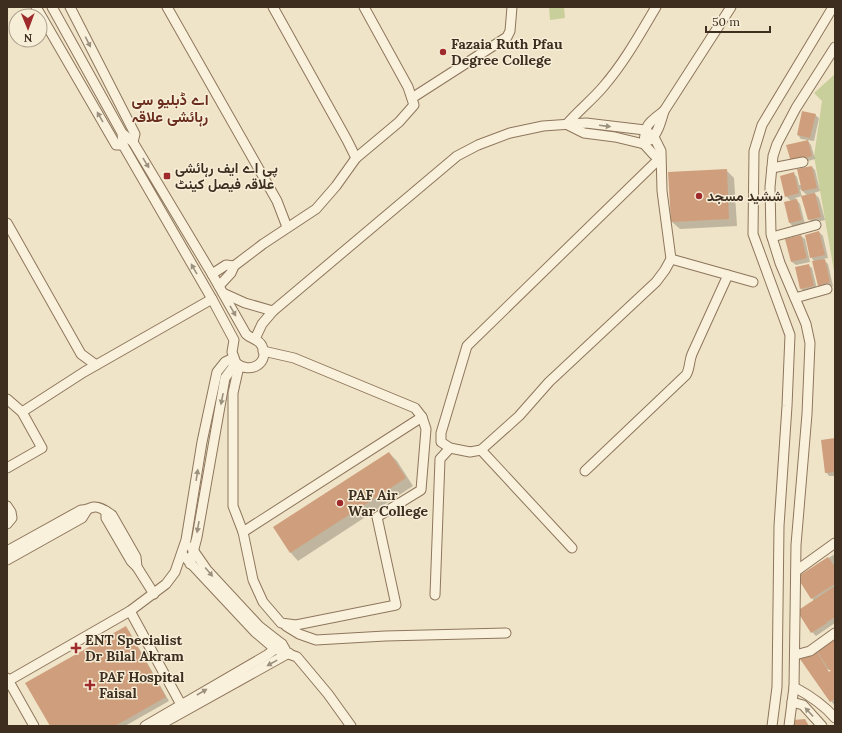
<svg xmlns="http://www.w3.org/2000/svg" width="842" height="733" font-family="Lora,Vazirmatn,serif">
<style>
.green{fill:#c9cf9b}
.shadow{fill:#0003;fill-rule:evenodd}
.building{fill:#cf9f7d}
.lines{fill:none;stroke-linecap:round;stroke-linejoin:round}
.minor-casing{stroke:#8d765c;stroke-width:11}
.minor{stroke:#faf1dc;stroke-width:9}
.oneway{fill:#9c907e}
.poi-dot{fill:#9e2a2b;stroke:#f7eed8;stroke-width:1.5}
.labels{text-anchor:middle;stroke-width:3;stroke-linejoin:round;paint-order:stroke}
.poi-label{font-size:14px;font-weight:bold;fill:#3d2e20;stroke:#f7eed8;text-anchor:start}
.neighbourhood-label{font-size:15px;font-weight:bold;fill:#6b2e1e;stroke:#f7eed8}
</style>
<rect width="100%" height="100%" fill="#f0e4c8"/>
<g class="green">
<polygon points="549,7 564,7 565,18 550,20"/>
<polygon points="835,74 835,277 814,156 822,101 814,93"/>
</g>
<g class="shadow">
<polygon points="815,115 819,118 814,141 801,139 798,135"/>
<polygon points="808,141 811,145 815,159 795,165"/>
<path d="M812,167l3,3 5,21 -6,2 5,5 6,22 -12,3 -4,-4 -7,-23 -7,2 5,6 5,20 -12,3 -3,-4 -5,-21 6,-1 -5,-5 8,-22 3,3 2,8h2zM800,189l8,7 -6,1z"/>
<polygon points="726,170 734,178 737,226 680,229 672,222"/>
<polygon points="819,232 823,236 828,258 823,259 828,264 833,286 822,289 819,285 815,262 810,256"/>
<polygon points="801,236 805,239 810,262 796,265 792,262 787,239"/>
<polygon points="808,265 812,268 817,289 805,292 801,289"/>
<polygon points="835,439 835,476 829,476 826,472"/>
<polygon points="389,453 397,461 413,486 298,561 291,553 274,528"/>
<polygon points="835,554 835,623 816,636 812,632 814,601 798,577"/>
<polygon points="126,628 129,631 169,701 125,726 51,726"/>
<path d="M835,636v69h-1l-33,-46zM831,668l2,3 -4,2 -2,-3z"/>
</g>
<g class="building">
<polygon points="802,111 816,114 810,138 797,135"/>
<polygon points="808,140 812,156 791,162 786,145"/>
<polygon points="812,166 817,188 802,191 797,169"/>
<polygon points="727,169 729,219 671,222 668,172"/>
<polygon points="794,172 799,193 785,197 780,176"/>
<polygon points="815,193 821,217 808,220 801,196"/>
<polygon points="797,199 802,220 789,223 784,202"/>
<polygon points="819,231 825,255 810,258 805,235"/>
<polygon points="801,235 807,258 791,262 785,239"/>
<polygon points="825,259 830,282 818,286 812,261"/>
<polygon points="809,264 814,286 800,289 795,267"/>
<polygon points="835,438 835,472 825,473 821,440"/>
<polygon points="389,452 406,478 290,553 273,527"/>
<polygon points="828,557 835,567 835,584 811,599 797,577"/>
<polygon points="835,586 835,617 827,622 821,613 827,623 811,633 797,611"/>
<polygon points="126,626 166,697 115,726 50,726 25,683"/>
<polygon points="835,634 835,699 830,702 800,659 815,649 829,672 831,670 829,670 815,648"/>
<polygon points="805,719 809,726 792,726 793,720"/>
</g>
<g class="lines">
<defs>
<g id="minor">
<polyline points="36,7 116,145 123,145"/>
<path d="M52,7l70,126 1,12 89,154 22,41 -2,12 4,11c14,12 34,0 26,-17 -3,-7 -11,-7 -16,-12l-34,-60 -79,-132 -11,-9"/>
<polyline points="70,7 135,134 133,142"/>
<polyline points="167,7 277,201 287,227"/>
<polyline points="273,7 347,140 356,158"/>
<polyline points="412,98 507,37 510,31 512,7"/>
<path d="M567,124c11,-13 25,-24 36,-37 21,-24 37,-53 53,-80"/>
<polyline points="568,125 584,133 615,137 644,144 654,155 660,158"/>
<path d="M650,140c8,-6 11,-19 14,-29"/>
<path d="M644,144c1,-20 4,-21 20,-33l67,-104"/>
<polyline points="772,168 803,162"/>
<polyline points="7,223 81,354 96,365"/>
<polyline points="772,237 816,225"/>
<polyline points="671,259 753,282"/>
<polyline points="212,274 226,265 234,266"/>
<polyline points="219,286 231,273 234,266 263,244 316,209 336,186 356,158 399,122 414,105 408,87 364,7"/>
<polyline points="223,293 245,303 273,311"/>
<polyline points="795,298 827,289"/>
<polyline points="255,339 262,324 273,311 457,156 478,145 510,133 543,126 586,123 645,130 654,137 661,151 662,191 671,259 665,270 656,282 549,382 519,416 481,450 470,452 450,448 441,442 441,433 467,346 660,158"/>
<polyline points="239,366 233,393 233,506 243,532 253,580 263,602 281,623 296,625 396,605 377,517 421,490 426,429 422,417 415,408 294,358 263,351"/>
<polyline points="7,399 22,412 42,448 7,468"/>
<polyline points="22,412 84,372 212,299"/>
<polyline points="481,450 572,548"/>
<path d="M585,471l101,-96c4,-6 3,-14 6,-21l36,-79"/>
<polyline points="7,506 11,512 12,518 7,524"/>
<polyline points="106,511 106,518 131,561 137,567 154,594"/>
<polyline points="243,532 422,417"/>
<polyline points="191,547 207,570 259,626 282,644 285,649"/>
<path d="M7,551l74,-41c5,0 8,-2 13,-3 6,-1 13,5 18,8l24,42 1,10"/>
<polyline points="182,554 255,632 275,649 297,657 328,694 351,726"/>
<polyline points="7,560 82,518 87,510"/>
<polyline points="190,564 197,537 225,378 236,363"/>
<polyline points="796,571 835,543"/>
<polyline points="435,595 440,459 450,448"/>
<polyline points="130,611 184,710"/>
<polyline points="286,626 299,634 316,640 385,636 506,633"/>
<polyline points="795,655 810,651 835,633"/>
<polyline points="7,678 34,726"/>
<polyline points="8,681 130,611 166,584 175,572 186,540 202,442 217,372 225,362 233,358"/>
<path d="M794,687c15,8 30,18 41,31"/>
<polyline points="792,702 803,705 822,726"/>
<polyline points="145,726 267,655 282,644"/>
<polyline points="158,726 289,653"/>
<polyline points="772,726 777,687 779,526 787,406 790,335 753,234 754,151 762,125 833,7"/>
<polyline points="789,726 794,687 796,545 807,414 810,343 806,324 780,263 771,234 770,187 773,156 777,144 796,108 835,47"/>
</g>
</defs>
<use href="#minor" class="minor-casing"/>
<use href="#minor" class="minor"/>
</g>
<defs><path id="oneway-solid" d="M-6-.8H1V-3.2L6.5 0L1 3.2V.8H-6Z"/></defs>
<g class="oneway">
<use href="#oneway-solid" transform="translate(88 42) rotate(63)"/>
<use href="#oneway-solid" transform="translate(100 117) rotate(-120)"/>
<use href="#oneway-solid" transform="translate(605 126) rotate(7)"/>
<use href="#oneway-solid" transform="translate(146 163) rotate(59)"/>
<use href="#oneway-solid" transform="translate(194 269) rotate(-120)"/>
<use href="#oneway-solid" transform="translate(233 311) rotate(60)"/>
<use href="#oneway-solid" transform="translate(222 399) rotate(101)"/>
<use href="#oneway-solid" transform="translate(197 475) rotate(-81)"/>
<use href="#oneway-solid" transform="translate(198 527) rotate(100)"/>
<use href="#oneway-solid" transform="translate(209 572) rotate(50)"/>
<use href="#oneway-solid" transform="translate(272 663) rotate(151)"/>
<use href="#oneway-solid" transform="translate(202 692) rotate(-30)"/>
<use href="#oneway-solid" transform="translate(809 712) rotate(-133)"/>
</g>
<g class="poi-dot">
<circle cx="443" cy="52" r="4"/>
<rect x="163" y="172" width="8" height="8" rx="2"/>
<circle cx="699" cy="196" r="4"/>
<circle cx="340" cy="503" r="4"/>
<path d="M74 642h4v4h4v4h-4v4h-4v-4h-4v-4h4z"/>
<path d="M88 679h4v4h4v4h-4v4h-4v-4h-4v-4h4z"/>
</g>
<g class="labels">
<g class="poi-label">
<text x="451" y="49">Fazaia Ruth Pfau<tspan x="451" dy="16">Degree College</tspan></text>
<text x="175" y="173">پی اے ایف رہائشی<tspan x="175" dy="16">علاقہ فیصل کینٹ</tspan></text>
<text x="707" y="201">ششید مسجد</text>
<text x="348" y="500">PAF Air<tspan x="348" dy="16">War College</tspan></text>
<text x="85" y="645">ENT Specialist<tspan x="85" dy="16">Dr Bilal Akram</tspan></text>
<text x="99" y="682">PAF Hospital<tspan x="99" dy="16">Faisal</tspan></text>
</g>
<g class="neighbourhood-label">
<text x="170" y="105">اے ڈبلیو سی<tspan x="170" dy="17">رہائشی علاقہ</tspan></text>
</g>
</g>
<rect width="842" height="733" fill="none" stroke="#3d2e20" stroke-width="16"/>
<g transform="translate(28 28) rotate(179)"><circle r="19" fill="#f7eed8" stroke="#ada18e"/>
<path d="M0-3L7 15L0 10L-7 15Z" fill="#9e2a2b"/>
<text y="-6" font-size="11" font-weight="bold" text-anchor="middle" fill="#3d2e20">N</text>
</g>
<path d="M706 26v6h64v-6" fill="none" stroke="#3d2e20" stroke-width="2"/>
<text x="712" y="26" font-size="12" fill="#3d2e20" stroke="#f7eed8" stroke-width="3" paint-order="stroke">50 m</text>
</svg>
